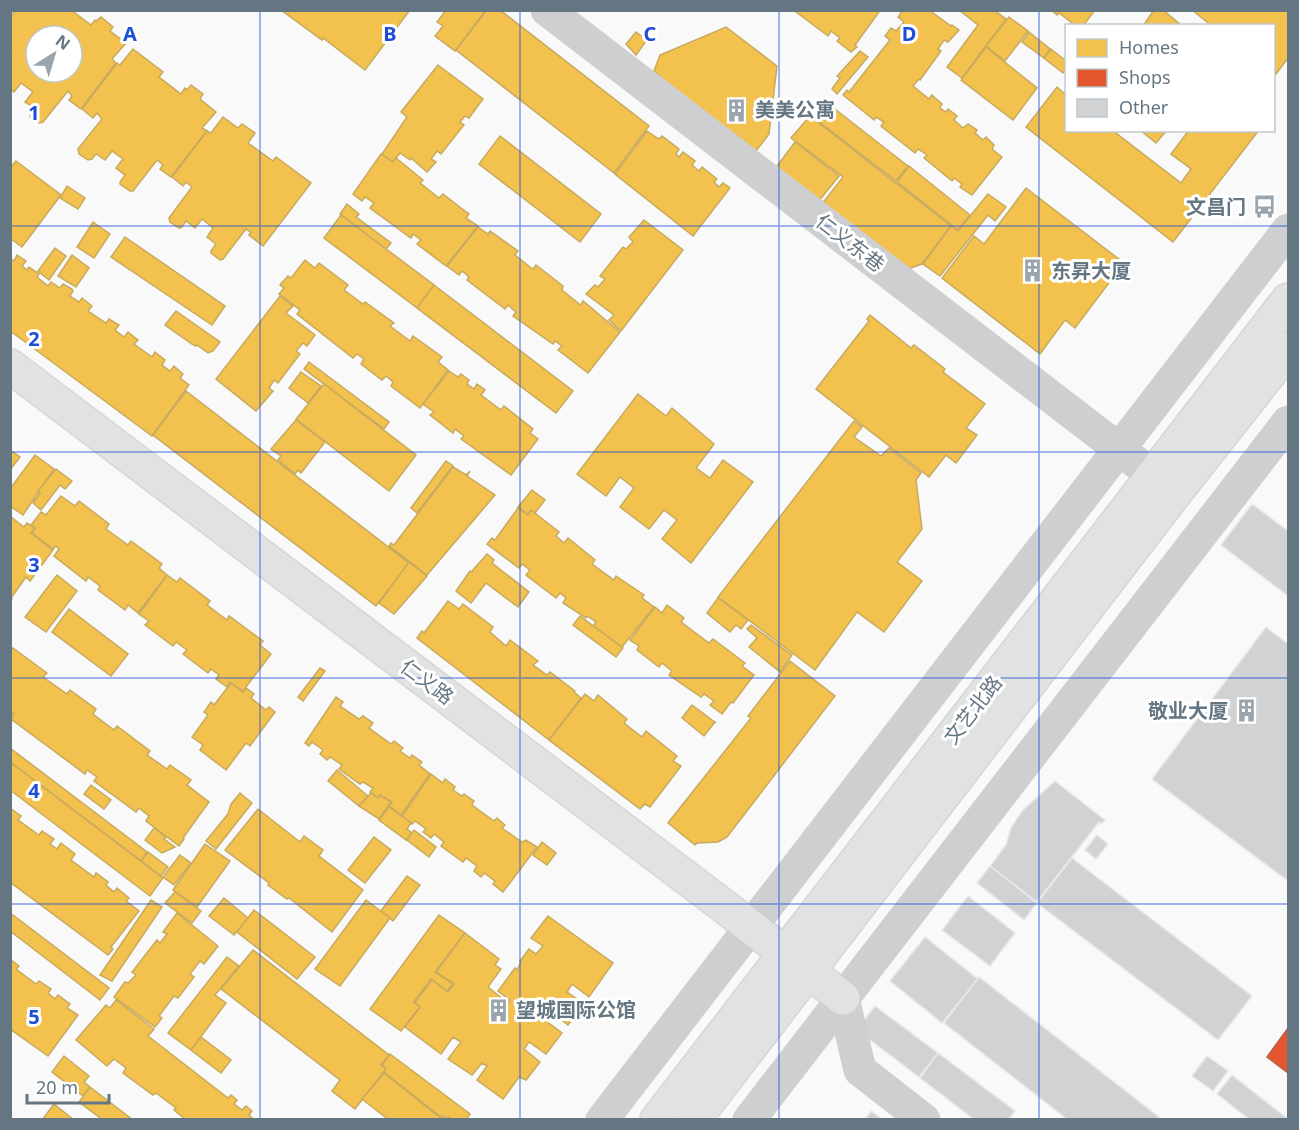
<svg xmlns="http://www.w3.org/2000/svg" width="1299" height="1130" font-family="'Noto Sans','Noto Sans SC',sans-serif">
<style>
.homes{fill:#f2c14e;stroke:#c8aa5e;stroke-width:1.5;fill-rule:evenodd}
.shops{fill:#e4572e;stroke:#be6048;stroke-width:1.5}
.building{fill:#d0d2d3;stroke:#e8e8e8;stroke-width:1.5}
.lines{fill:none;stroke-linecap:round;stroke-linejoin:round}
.secondary-casing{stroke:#d5d6d7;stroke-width:36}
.street{stroke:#cecfd0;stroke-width:33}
.secondary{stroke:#e1e2e2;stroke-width:33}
.grid{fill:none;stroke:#1d4ed8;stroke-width:1.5;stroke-opacity:0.55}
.labels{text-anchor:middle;stroke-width:6;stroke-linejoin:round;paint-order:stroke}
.poi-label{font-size:20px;font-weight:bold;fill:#657683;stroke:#fff;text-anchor:start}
.street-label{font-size:20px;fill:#657683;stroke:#fff}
.grid-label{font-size:20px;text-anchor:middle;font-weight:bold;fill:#1d4ed8;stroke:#fff;stroke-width:6;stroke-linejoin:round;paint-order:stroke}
</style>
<rect width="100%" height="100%" fill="#f9f9f9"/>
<g class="homes">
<path d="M16,10h55l20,15 4,-5 1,1 5,-4 12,10 -3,4 16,12 -14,16 4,4 -35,46 -12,-9 3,-4 -4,-5 -25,31 -4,1 -9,-6 1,-4 4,-5 -10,-6 8,-10 -12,-9 -7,9 -4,-3v-37l2,-2 -2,-2v-30zM36,36h36v36h-36z"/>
<polygon points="281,10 410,10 365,70 323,38 322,40"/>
<polygon points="446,10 486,10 455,51 435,36 443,26 437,22"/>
<polygon points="487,10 500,10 649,126 614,173 456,50"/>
<polygon points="798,10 877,10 879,12 855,45 857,47 851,52 837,41 840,38 831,31 828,36 796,12"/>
<polygon points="903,10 908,10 911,12 912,10 929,10 951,26 952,25 959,30 948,42 944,40 938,49 941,51 920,80 919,79 913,86 929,99 932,95 935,98 942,104 940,108 946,112 948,109 957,116 954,120 963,128 968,124 977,130 975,133 983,140 986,137 994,145 992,149 1002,157 972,195 960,187 962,184 954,178 952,181 924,158 927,155 918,149 915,153 881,126 884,122 876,117 874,120 843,95 847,90 849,92 890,40 885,36 891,28 896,31 904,22 898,17"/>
<polygon points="959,10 994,10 1006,19 962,78 947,67 978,25"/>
<polygon points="1051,10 1095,10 1083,26 1076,26 1059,13 1057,15"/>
<polygon points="1154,10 1163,10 1182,26 1143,26"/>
<polygon points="1192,10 1288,10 1288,58 1276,74 1274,72 1274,26 1212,26"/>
<polygon points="1009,17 1028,31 1005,61 986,46"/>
<polygon points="726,27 777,66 769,134 756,151 672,87 654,71 660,55"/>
<polygon points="636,32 647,40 636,55 626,44"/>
<polygon points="1029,32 1050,49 1044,58 1022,42"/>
<polygon points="986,47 1037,88 1013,120 961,80"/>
<polygon points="133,49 163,72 159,77 181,94 185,88 187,90 191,85 203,94 200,99 216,112 202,128 207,131 171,177 160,169 163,165 157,160 133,191 130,191 120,184 120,182 125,175 116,168 123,159 112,151 105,160 96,154 92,159 88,160 79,154 78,149 102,119 97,113 93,118 82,109 117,63 120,65"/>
<polygon points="1051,49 1066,61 1066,68 1063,73 1044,58"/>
<polygon points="860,51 868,57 837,94 832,89 840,78 837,76"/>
<polygon points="438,65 483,99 469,118 465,116 460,122 464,125 441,154 437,151 431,159 436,162 427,172 411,158 410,160 400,153 393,162 382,154 407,117 401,112"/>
<polygon points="1057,87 1066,95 1066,130 1118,130 1116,133 1181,183 1191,169 1171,154 1189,130 1259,130 1173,242 1026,127"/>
<polygon points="822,99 908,166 896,181 810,115"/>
<polygon points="810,116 951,226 922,264 908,269 821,205 843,177 791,138"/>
<polygon points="223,117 238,128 242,124 255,133 248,143 273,161 276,157 311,183 263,246 249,235 251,232 246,229 223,259 220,260 211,253 211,251 216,244 207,237 213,228 202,219 195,228 186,221 181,228 179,228 170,222 169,218 192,187 186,182 183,186 172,177 207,131 211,133"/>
<polygon points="1140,130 1167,130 1156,143"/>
<polygon points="647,131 659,139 662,136 679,149 676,154 679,157 683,152 695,161 692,165 699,171 702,167 717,179 714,182 719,187 723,183 730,188 693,236 615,174"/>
<polygon points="500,136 601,214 580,242 479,164"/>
<polygon points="795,142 839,176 818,202 774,170"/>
<polygon points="381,154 393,162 396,158 423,180 420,183 439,198 443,194 465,211 469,214 466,218 478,226 446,266 417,244 421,240 413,234 411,238 370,208 374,203 365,197 362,201 353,194"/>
<polygon points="16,161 61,195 22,247 10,238 10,168"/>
<polygon points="909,166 970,215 958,230 897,182"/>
<polygon points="67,186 85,198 78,209 60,198"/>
<polygon points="1026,188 1124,263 1075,328 1065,320 1040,354 942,278 974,236 984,244"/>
<polygon points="988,194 1006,207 995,221 988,215 940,276 923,264 951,226 958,231"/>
<polygon points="347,204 359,214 356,217 391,243 386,249 340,214"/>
<polygon points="341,215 434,285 417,308 324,238"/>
<polygon points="644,220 683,250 621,331 609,320 614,315 586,294 595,285 598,287 605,279 600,276 623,247 626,249 633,242 629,237"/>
<polygon points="93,222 110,234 94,258 77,247"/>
<polygon points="478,227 488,234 490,231 518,251 515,255 530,267 533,269 536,265 563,286 562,290 578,303 581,305 583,301 620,332 588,373 558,350 562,346 555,341 553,344 513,316 516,312 508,305 505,309 467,280 469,277 462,271 459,275 447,266"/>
<polygon points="125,237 225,306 212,325 111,257"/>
<polygon points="55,248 66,256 49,280 38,271"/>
<polygon points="17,255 26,261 22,266 27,270 29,267 39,274 37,277 48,286 51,282 60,288 63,284 72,289 73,291 70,296 79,302 82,298 92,306 88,311 106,323 109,319 117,324 119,325 115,330 124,337 128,332 138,340 134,344 152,357 155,352 165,360 162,365 170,371 174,366 183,374 180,378 189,385 152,436 13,333 10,334 10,258 14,261"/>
<polygon points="72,255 89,268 76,287 58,276"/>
<polygon points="305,260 315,268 319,263 348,285 344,290 363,304 365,302 394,323 390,326 410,341 413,336 442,357 438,362 448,370 420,408 391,386 393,382 386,376 382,380 361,364 364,359 357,354 353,358 297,314 300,310 279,294 284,288 280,285 288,276 291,278"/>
<polygon points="434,285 573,391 556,413 417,308"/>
<polygon points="280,296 293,306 286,313 315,335 307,346 303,343 296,351 300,354 278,383 274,380 269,388 273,391 256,411 216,379"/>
<polygon points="176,311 220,342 213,351 208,353 197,345 196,346 192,344 165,325"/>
<polygon points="870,315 911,348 914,345 945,369 943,372 985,404 966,428 977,435 956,463 946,455 929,477 816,389 869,321 867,319"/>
<polygon points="309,362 389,422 384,429 304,369"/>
<polygon points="449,371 458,377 461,374 469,380 467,384 474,389 477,384 485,390 481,395 501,410 504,406 533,429 530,433 538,439 511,475 461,439 464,436 455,429 453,433 430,415 434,412 423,404"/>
<polygon points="301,372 321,386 308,403 289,388"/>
<polygon points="324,384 416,455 389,491 296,419"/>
<polygon points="186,391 409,563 376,606 153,435"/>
<polygon points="638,394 666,416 672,408 714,444 696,468 710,478 723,460 753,482 691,563 662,539 677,520 664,510 649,529 620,507 634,488 620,477 606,496 577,474"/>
<polygon points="296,420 325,442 301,473 298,470 295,474 278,460 281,456 271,449"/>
<polygon points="854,421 862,427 854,437 881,456 889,448 921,473 916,480 922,529 897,562 922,581 884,632 857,612 815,670 718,597"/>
<polygon points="10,450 20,457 10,470"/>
<polygon points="35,455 54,469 23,515 10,506 10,489"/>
<polygon points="446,461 453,466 417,513 411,508"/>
<polygon points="453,467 466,475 470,471 467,476 495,495 427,575 389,546 391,543 394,545"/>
<polygon points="56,469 72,481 65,489 60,485 41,510 33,503 40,493 38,491"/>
<polygon points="532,490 545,500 535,513 531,510 528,515 518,507"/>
<polygon points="61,496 75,506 79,501 109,524 106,529 128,545 131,541 162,564 159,568 167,575 138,613 128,605 125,610 98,590 100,586 88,577 86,581 54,556 59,549 56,546 53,549 32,533 35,528 31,525 41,512 46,515"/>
<polygon points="518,508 528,515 531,510 559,532 556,536 564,543 568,538 595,560 592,564 614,580 616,576 644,595 642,598 654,607 622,647 593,626 596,622 587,616 586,618 563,603 566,598 560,593 556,598 526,575 530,570 522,564 519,568 487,544 492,538 495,540"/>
<polygon points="11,517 24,527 27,523 35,528 31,533 53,550 30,581 26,577 11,598 12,599 10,601"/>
<polygon points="487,554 494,560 492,563 529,592 518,607 486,583 471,603 456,591 470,571 472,572 473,570"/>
<polygon points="409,562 427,576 394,614 379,603"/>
<polygon points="57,575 77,591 46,632 25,617"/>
<polygon points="167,575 177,582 180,578 210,601 207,605 227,620 229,616 263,641 260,645 271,654 243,691 230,682 227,687 216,679 219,675 211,669 208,673 183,654 187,650 176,642 173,646 145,625 149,621 139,614"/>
<polygon points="718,598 748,620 741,629 736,625 730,632 707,613"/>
<polygon points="448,601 459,609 463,604 493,627 490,632 506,646 510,640 538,661 533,665 547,675 550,672 575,691 574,692 581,698 549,740 417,638 422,631 424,633"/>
<polygon points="667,605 684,618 681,622 709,643 713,639 745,663 742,666 754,675 733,703 731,702 722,714 710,705 714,701 704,694 701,697 669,675 672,671 662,663 659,667 637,650 639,646 630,640 655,607 662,613"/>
<polygon points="69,609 128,654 111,676 52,632"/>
<polygon points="580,616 623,648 616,657 573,625"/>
<polygon points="751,625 792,655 780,672 749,647 757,638 747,629"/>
<polygon points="13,648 47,673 43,677 67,694 70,690 96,709 93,714 114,730 117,726 150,751 147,755 167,769 170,765 191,780 187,785 209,802 183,838 184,839 179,846 146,821 149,816 139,808 136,812 94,781 97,777 87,770 85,774 11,719 14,714 10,712 10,651"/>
<polygon points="790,661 835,696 727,837 718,842 697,843 695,845 668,823 751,718 748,716"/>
<polygon points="320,668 325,671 303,701 298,697"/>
<polygon points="231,683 243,692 246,688 254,694 251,698 266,710 269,707 275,712 250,746 246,743 226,770 200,750 203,745 192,737 208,715 204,712 211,702 214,705"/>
<polygon points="585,694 594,701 598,695 627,719 624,723 642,737 646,731 677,756 673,761 681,766 650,807 645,804 640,809 549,740"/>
<polygon points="336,697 343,702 340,706 359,719 363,716 373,723 369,728 391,744 394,741 403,748 400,751 407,756 410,758 412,755 422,762 419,765 430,774 401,815 389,806 392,802 380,795 378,798 370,792 373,788 363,782 360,784 339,769 342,765 330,757 327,760 320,754 323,750 312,742 309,746 305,743"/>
<polygon points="692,705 716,723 715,722 704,736 682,718"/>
<polygon points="10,748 147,852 141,861 10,762"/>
<polygon points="10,762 163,878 150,896 10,790"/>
<polygon points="337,770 368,796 359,806 328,781"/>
<polygon points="431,774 443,783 445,779 455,787 453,790 462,796 464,794 474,801 472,805 494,821 497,818 505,825 502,828 519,840 522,842 526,840 537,847 503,892 493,884 495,881 484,873 481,877 474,871 477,866 466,858 463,862 441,846 444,842 434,834 431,838 423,832 426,829 415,821 412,824 402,816"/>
<polygon points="91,785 111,800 104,809 84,794"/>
<polygon points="240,793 252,803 216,849 206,841 228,814 231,804"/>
<polygon points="371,793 378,798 380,795 391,802 379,819 359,806"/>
<polygon points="389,807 411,823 407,829 412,833 406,840 379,820"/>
<polygon points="10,808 21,816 18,820 39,835 42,831 54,839 50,844 57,849 61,843 75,854 71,860 94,877 96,873 108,882 106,885 114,892 117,888 129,898 126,901 139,911 111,947 113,949 108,955 10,882"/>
<polygon points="258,809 300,842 304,836 323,850 319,856 363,890 332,932 289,898 287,899 268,885 269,883 225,850"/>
<polygon points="154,828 166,837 164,839 175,847 162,853 145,840"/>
<polygon points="414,830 436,847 429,857 407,840"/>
<polygon points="374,837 391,850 365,883 348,870"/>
<polygon points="542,842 556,853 547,865 533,855"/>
<polygon points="205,844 230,861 197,907 173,890"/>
<polygon points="148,852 168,867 161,876 141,861"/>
<polygon points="180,855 191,863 174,885 163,877"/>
<polygon points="407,876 420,885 393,921 381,911"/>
<polygon points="175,892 201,911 192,923 165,903"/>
<polygon points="224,898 248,918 234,935 209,916"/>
<polygon points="151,900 162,907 112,981 100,975"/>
<polygon points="366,900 390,918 340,986 315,969"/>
<polygon points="254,910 315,957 297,979 237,932"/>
<polygon points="177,913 218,946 204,964 200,961 190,974 194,977 178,998 174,996 159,1016 162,1018 155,1027 114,997 125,982 128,983 136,975 132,972 157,940 160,943 167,934 163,932"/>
<polygon points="13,915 109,988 100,1000 10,931 10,918"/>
<polygon points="439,915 465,933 435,972 453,984 447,991 431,979 414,1002 420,1007 401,1031 370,1009"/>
<polygon points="548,916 613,963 589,997 572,984 567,992 584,1004 568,1025 552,1013 546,1021 562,1033 546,1054 529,1042 524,1049 540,1062 526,1080 519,1077 503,1099 477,1080 487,1066 482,1063 472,1075 448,1059 461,1042 453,1037 441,1054 405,1027 420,1007 415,1002 432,980 448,992 454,984 436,972 465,933 499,959 495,965 501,969 488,987 508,1003 510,1000 498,991 515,968 517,970 521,962 520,961 529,949 536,954 543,946 531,938"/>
<polygon points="253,950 389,1055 381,1065 386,1069 355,1109 332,1091 340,1080 221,989"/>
<polygon points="227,957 239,966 215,995 226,1003 191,1050 168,1033"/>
<polygon points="10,959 19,966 16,969 36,984 39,981 51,989 48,993 55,999 58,995 70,1004 67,1008 78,1015 48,1056 10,1029"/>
<polygon points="116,1000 154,1029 148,1036 228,1098 231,1095 237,1100 234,1104 242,1110 246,1106 252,1111 249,1115 254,1120 186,1120 174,1110 176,1108 156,1093 153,1095 123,1073 126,1068 114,1059 107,1066 76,1040 106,1005 110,1008"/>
<polygon points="201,1037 231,1060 221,1073 191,1050"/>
<polygon points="390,1054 470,1114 466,1120 453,1120 449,1117 447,1119 444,1116 442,1118 384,1072 386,1068 382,1065"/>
<polygon points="64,1056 89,1076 84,1082 90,1087 83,1096 52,1072"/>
<polygon points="384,1073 443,1120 389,1120 362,1099"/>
<polygon points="90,1087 133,1120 103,1120 79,1102"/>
<polygon points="54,1104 74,1120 42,1120"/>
</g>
<polygon class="shops" points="1288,1028 1288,1073 1267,1057"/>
<g class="building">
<polygon points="1252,504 1288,531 1288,596 1221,545"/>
<polygon points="1266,627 1288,644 1288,881 1152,779"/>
<polygon points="1055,781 1105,820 1101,824 1099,822 1037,902 990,866 1006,845 1011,828 1022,811"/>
<polygon points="1097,835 1108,844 1096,859 1085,850"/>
<polygon points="1072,858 1252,996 1218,1040 1037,903"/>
<polygon points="990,866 1037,903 1024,920 977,883"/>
<polygon points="968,896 1015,933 990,966 942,930"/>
<polygon points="925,937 978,979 942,1023 890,981"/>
<polygon points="979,977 1159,1117 1157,1120 1068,1120 944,1023"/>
<polygon points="875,1006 938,1053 919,1077 857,1030"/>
<polygon points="938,1053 1015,1111 1008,1120 975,1120 920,1078"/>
<polygon points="1207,1056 1228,1071 1213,1091 1192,1076"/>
<polygon points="1232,1075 1288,1119 1288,1120 1250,1120 1217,1094"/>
<polygon points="871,1111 883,1120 865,1120"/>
</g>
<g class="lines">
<defs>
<g id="secondary">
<polyline points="10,366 725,907 843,998"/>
<polyline points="657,1120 1288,300"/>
<polyline points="694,1120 1175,493 1288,350"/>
</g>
</defs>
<use href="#secondary" class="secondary-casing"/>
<g class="street">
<polyline points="547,10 1154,476"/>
<polyline points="843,998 860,1070 924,1120"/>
<polyline points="602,1120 1288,230"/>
<polyline points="749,1120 1288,422"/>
</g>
<use href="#secondary" class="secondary"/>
</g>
<path class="grid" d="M260,10v1110M520,10v1110M779,10v1110M1039,10v1110M10,226h1278M10,452h1278M10,678h1278M10,904h1278"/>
<defs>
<symbol id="building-bare" viewBox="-9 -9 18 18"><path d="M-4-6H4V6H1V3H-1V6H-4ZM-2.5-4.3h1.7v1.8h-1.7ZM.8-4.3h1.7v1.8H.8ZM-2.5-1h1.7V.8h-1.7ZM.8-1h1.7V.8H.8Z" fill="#99a4ac" stroke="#fff" stroke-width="2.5" paint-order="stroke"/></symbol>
<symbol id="bus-bare" viewBox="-9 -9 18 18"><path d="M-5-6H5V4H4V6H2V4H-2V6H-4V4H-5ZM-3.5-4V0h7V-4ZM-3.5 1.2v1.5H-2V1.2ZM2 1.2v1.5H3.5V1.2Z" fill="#99a4ac" stroke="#fff" stroke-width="2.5" paint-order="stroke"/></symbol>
</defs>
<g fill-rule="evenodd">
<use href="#building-bare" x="720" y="94" width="33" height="33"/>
<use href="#bus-bare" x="1248" y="190" width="33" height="33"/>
<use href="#building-bare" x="1016" y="254" width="33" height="33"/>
<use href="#building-bare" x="1230" y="694" width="33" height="33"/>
<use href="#building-bare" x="482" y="994" width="33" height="33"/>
</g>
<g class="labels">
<g class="poi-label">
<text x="755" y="117">美美公寓</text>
<text x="1246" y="214" text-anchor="end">文昌门</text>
<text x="1051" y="278">东昇大厦</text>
<text x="1228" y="718" text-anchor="end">敬业大厦</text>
<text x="516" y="1017">望城国际公馆</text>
</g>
<g class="street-label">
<text transform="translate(850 243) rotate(38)" y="7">仁义东巷</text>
<text transform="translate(427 682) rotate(37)" y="7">仁义路</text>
<text transform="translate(973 710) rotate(-52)" y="7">文艺北路</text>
</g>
</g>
<g class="grid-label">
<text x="130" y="41">A</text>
<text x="390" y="41">B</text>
<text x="650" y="41">C</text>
<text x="909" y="41">D</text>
<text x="34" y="120">1</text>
<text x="34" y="346">2</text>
<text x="34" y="572">3</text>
<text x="34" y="798">4</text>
<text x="34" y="1024">5</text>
</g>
<rect width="1299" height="1130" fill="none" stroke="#657683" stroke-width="24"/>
<rect x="1065" y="24" width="210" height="108" fill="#ffffff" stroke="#c1c8cd" stroke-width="1.5"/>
<rect x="1077" y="39" width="30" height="18" fill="#f2c14e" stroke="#c1c8cd" stroke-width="1.5"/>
<text x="1119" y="54" font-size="18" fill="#657683">Homes</text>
<rect x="1077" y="69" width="30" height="18" fill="#e4572e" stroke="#c1c8cd" stroke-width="1.5"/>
<text x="1119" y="84" font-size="18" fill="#657683">Shops</text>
<rect x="1077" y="99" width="30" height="18" fill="#d0d2d3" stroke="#c1c8cd" stroke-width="1.5"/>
<text x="1119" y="114" font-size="18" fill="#657683">Other</text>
<g transform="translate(54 54) rotate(37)"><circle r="28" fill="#ffffff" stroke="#c1c8cd" stroke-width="1.5"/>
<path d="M0-4.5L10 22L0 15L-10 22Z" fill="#99a4ac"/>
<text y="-9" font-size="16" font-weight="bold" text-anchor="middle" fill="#657683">N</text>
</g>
<path d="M27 1094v9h82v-9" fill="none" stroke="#657683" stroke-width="3"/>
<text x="36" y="1094" font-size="18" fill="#657683" stroke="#ffffff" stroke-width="4.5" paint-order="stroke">20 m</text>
</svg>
